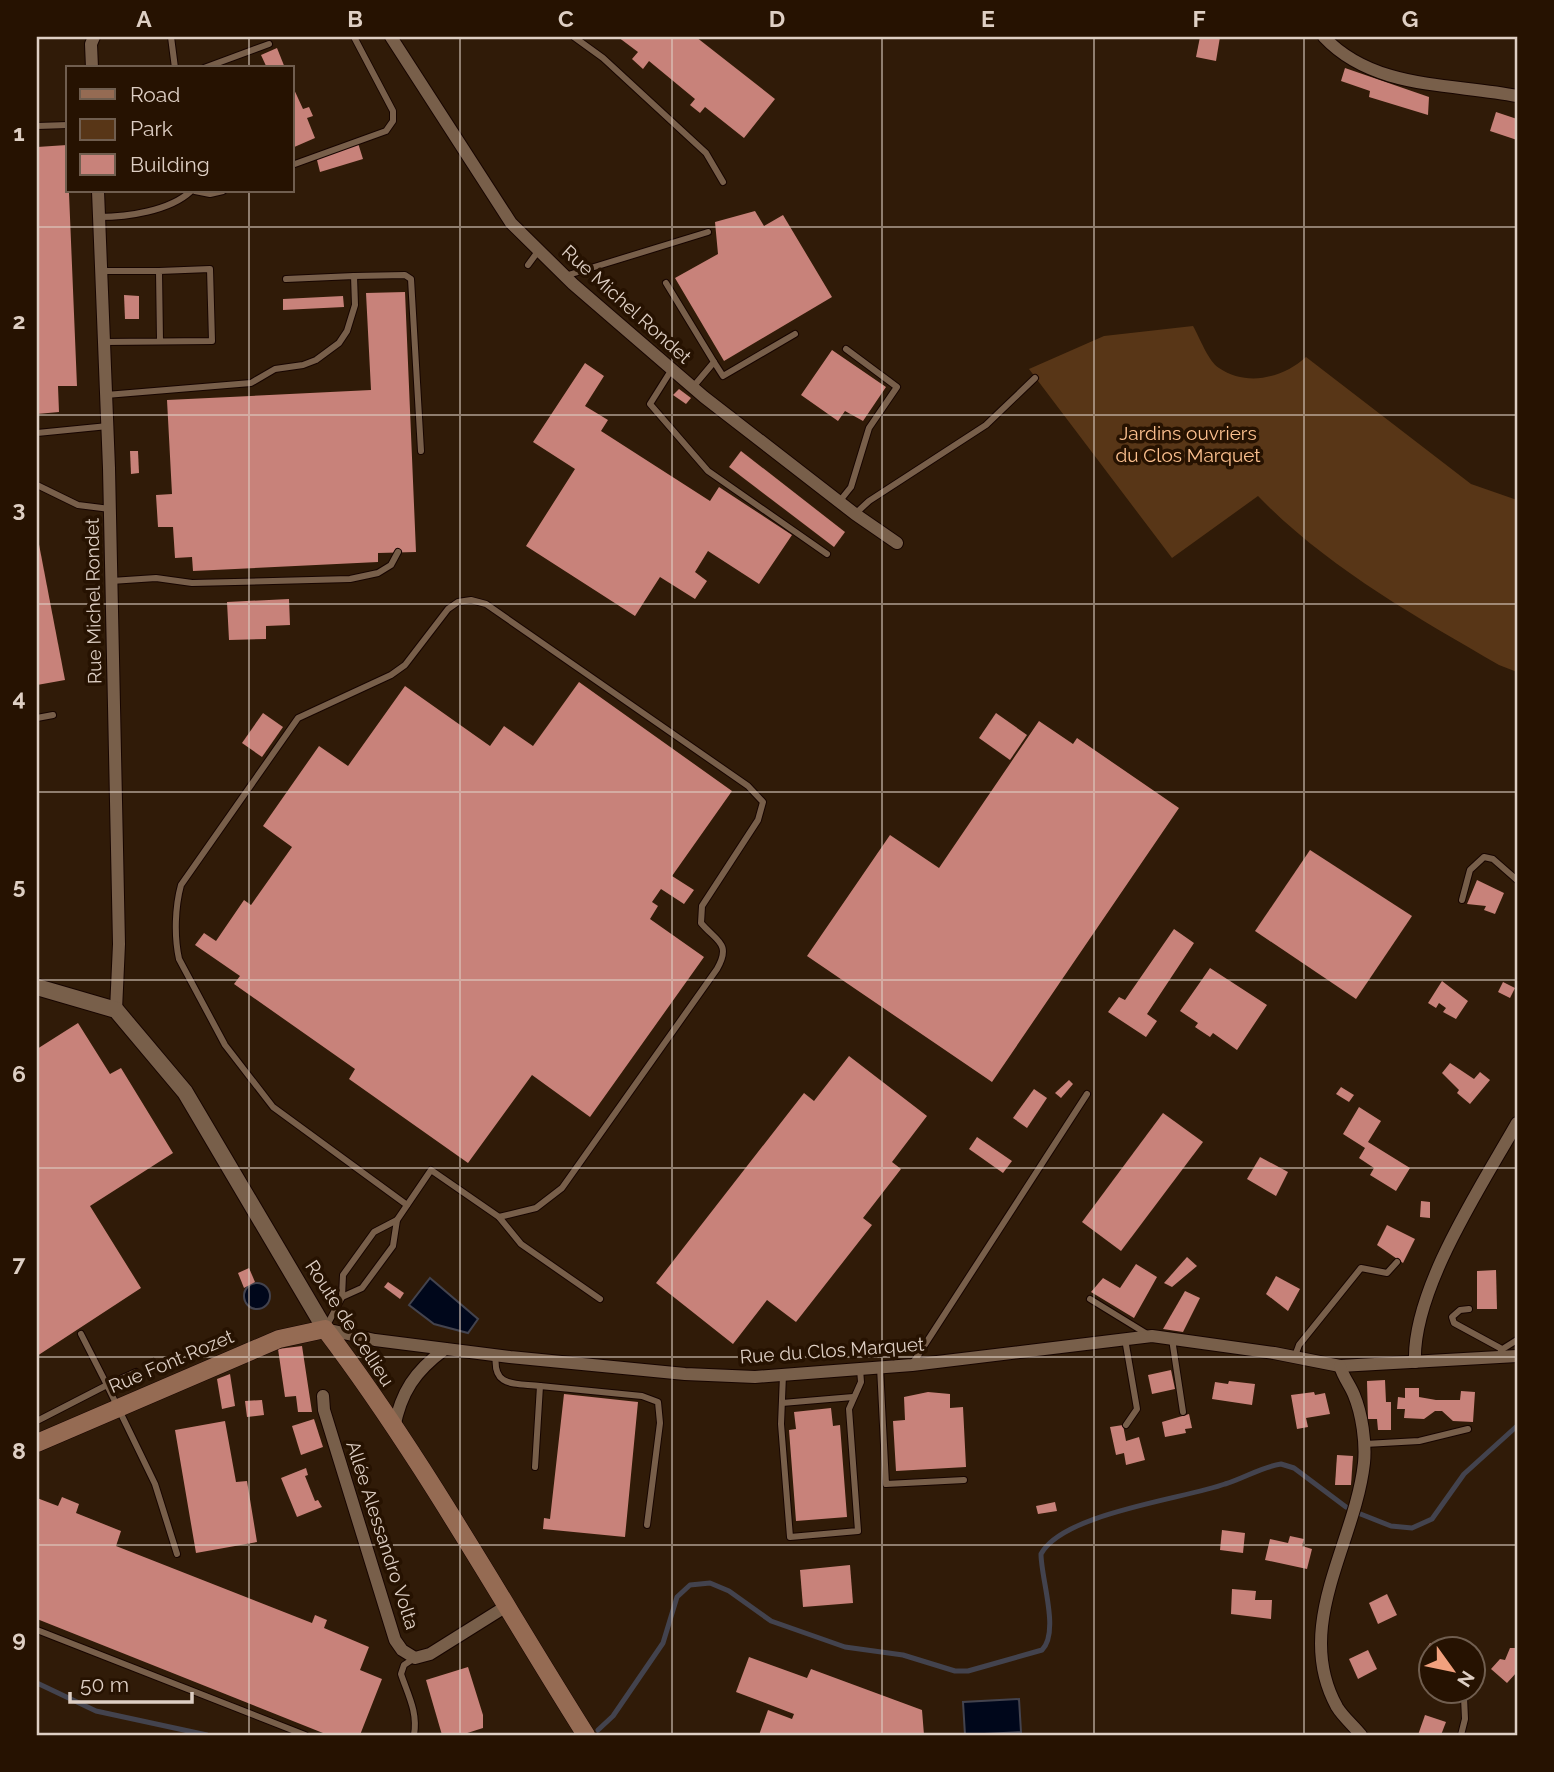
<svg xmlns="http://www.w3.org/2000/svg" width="1554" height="1772" font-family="Raleway,sans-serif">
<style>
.green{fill:#583617}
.water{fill:#00071b;stroke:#43434e;stroke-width:2}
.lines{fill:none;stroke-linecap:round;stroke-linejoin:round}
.stream{stroke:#43434e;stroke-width:5}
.building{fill:#c8827a}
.service-casing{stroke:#170500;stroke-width:8}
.minor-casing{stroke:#170500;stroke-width:14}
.tertiary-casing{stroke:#170500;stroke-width:18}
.secondary-casing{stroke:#170500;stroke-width:19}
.service{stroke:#785f4a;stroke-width:6}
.minor{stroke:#785f4a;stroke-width:12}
.tertiary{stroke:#785f4a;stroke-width:16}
.secondary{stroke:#956b53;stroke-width:18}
.grid{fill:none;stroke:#decfc4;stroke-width:2;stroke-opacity:0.55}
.labels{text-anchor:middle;stroke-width:7;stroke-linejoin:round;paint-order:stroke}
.street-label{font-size:19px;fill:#decfc4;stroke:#261201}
.park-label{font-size:19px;fill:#fdc18f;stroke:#261201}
.neatline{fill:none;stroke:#decfc4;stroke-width:2.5}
.grid-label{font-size:23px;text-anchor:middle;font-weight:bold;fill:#decfc4}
</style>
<rect width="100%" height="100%" fill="#301b08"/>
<path class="green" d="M1193,326c7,12 15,35 26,42 28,19 64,10 87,-11l165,127 46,16v172l-18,-7c-86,-50 -172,-98 -241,-169l-86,62 -143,-189 75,-33z"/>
<g class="water">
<polygon points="430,1278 478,1319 468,1333 434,1324 409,1305"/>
<circle cx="257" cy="1296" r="13"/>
<polygon points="1019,1699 1021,1732 965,1735 963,1702"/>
</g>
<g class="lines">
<g class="stream">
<polyline points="1358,1513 1391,1526 1412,1528 1432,1519 1464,1474 1517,1426"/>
<polyline points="37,1683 96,1711 207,1735"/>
<path d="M598,1730l15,-14 50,-73 14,-46 13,-12 20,-2 19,8 42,30 74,26 58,8 52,16h13l74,-21c18,-18 -1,-71 -1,-96 22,-41 142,-55 184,-70 20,-6 36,-17 56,-20l13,4 52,39"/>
</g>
</g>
<g class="building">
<polygon points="618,37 696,37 775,99 744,138 705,107 700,113 690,105 695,99 649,61 643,69 632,59 638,52"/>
<polygon points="1200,37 1220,37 1216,61 1196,57"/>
<polygon points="277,48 285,68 267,68 261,55"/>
<polygon points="1345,68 1429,97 1428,115 1369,97 1370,91 1341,81"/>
<polygon points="292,85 303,109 309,107 313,116 307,118 315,138 292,148"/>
<polygon points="1496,112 1517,119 1517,140 1490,131"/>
<polygon points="358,143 363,159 320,172 316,156"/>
<polygon points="67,145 77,386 58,386 59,412 37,414 37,147"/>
<polygon points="755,211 764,226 783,215 832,297 724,361 675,278 718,254 715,222"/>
<polygon points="405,292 416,552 378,553 378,562 193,571 192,557 175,558 173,527 158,527 156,495 172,494 167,400 371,390 366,293"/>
<polygon points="124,295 139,296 139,319 125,319"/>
<polygon points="343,296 344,307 283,310 283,299"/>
<polygon points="832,350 886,387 863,421 845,411 838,421 801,395"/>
<polygon points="585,363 604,376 585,406 608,420 601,431 710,501 719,487 792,535 759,584 708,551 695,572 707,581 695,599 660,577 635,616 526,546 575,469 533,442"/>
<polygon points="679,389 691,398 686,404 673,395"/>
<polygon points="130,451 138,451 139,473 131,474"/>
<polygon points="741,451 845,532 834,547 729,467"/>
<polygon points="37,534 65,680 37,685"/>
<polygon points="289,599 290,625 266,626 266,639 229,640 227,602"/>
<polygon points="579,682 732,791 672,876 694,890 684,904 661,889 652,902 658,906 650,919 704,957 590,1117 532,1075 468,1163 349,1079 355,1069 234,984 240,976 195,945 204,933 216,941 244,900 251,905 292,847 263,826 319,746 348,766 405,686 490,746 504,726 533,746"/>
<polygon points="263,713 283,727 262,757 242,743"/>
<polygon points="996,713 1027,735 1010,760 979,738"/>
<polygon points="1039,721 1073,744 1077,738 1179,808 992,1082 807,956 890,835 939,868"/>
<polygon points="1310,850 1412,916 1356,999 1255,931"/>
<polygon points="1477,880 1504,893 1495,914 1484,910 1486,906 1467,904"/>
<polygon points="1174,929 1194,943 1147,1014 1157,1021 1146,1037 1108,1012 1119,997 1125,1000"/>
<polygon points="1210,968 1267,1005 1237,1050 1213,1033 1210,1037 1195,1027 1198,1023 1180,1011"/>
<polygon points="1442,981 1468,1001 1456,1019 1443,1012 1446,1008 1439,1003 1436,1008 1428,1003"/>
<polygon points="1503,982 1515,988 1510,998 1498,992"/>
<polygon points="78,1023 110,1074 121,1068 173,1153 90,1206 141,1288 37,1356 37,1049"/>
<polygon points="849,1056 927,1116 892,1162 901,1169 863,1218 872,1225 796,1322 767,1300 733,1344 656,1283 804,1093 814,1101"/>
<polygon points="1450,1063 1474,1079 1480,1072 1490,1080 1470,1104 1457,1093 1459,1090 1442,1073"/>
<polygon points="1069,1080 1073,1084 1061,1098 1055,1093"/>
<polygon points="1341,1087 1354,1095 1349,1102 1336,1094"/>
<polygon points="1034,1089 1047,1098 1027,1128 1013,1118"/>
<polygon points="1359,1107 1381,1121 1368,1142 1410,1168 1396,1191 1370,1175 1374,1168 1359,1158 1365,1148 1343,1134"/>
<polygon points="1163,1113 1203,1142 1121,1251 1082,1222"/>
<polygon points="977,1137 1012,1161 1003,1173 969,1149"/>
<polygon points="1260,1157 1288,1172 1276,1196 1247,1179"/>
<polygon points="1421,1201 1430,1202 1430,1218 1420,1217"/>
<polygon points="1387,1225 1415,1239 1403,1263 1377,1245"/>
<polygon points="1187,1257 1197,1266 1172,1287 1164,1283"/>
<polygon points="1136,1264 1157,1277 1134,1318 1091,1292 1103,1278 1120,1288"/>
<polygon points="249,1268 255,1282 244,1288 238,1273"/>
<polygon points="1496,1270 1497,1309 1477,1309 1477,1271"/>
<polygon points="1276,1276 1300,1289 1288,1311 1266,1294"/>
<polygon points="388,1282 404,1293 400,1299 384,1287"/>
<polygon points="1185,1291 1200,1298 1183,1332 1163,1329"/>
<polygon points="302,1346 312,1412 298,1412 296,1396 285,1397 278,1349"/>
<polygon points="1171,1370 1175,1389 1152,1394 1148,1375"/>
<polygon points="230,1374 235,1406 222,1409 217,1379"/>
<polygon points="1385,1380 1386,1402 1391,1402 1391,1430 1378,1430 1377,1419 1368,1419 1367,1381"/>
<polygon points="1229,1381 1255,1384 1252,1405 1212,1399 1215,1382 1228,1384"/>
<polygon points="1405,1388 1419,1388 1419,1397 1436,1400 1460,1400 1461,1391 1475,1392 1473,1422 1453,1421 1442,1411 1435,1411 1424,1419 1404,1418 1405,1409 1397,1409 1398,1397 1405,1398"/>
<polygon points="928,1392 950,1394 950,1408 963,1407 966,1467 896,1471 893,1421 905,1420 904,1397"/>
<polygon points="1314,1392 1315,1395 1325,1393 1330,1414 1306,1418 1308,1427 1297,1429 1291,1395"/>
<polygon points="564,1394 638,1402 625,1537 543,1529 544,1518 550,1519"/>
<polygon points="262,1400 264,1415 247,1417 245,1401"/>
<polygon points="831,1408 833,1426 840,1425 847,1517 796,1521 789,1430 796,1429 794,1412"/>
<polygon points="1189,1414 1192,1428 1185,1429 1186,1433 1165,1437 1162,1422"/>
<polygon points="314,1419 323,1447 301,1455 292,1426"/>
<polygon points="225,1421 236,1482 247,1481 257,1542 196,1553 175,1430"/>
<polygon points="1123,1425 1126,1441 1139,1437 1145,1460 1126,1465 1124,1453 1116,1455 1110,1427"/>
<polygon points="1337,1455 1353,1456 1351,1485 1335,1485"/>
<polygon points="306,1468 308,1475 305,1476 315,1501 318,1500 322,1507 297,1517 281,1478"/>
<polygon points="62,1497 79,1504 76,1513 121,1531 116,1546 312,1623 315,1615 327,1620 324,1628 369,1647 360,1670 382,1679 360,1735 328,1735 37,1619 37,1498 58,1506"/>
<polygon points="1055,1502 1057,1511 1038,1514 1036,1506"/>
<polygon points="1222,1530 1245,1533 1243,1553 1220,1550"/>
<polygon points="1290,1536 1304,1539 1302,1546 1312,1549 1307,1569 1265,1560 1270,1539 1288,1543"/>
<polygon points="850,1565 853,1603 803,1607 800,1570"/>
<polygon points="1232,1589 1256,1591 1255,1600 1272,1600 1271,1619 1231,1614"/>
<polygon points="1387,1594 1397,1615 1378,1624 1369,1603"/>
<polygon points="1430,1643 1440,1649 1443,1643 1454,1649 1432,1649 1432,1675 1424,1670 1431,1657 1424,1653"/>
<polygon points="1510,1648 1517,1648 1517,1672 1507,1683 1491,1669 1500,1659 1505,1660"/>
<polygon points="1368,1650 1377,1669 1358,1679 1349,1659"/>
<polygon points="749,1657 807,1678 811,1669 922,1710 924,1735 759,1735 768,1710 792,1719 794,1714 736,1692"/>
<polygon points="468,1667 483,1715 483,1728 461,1735 442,1735 426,1680"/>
<polygon points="1425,1715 1446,1722 1441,1735 1418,1735"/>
</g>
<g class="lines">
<defs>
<g id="service">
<polyline points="171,37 175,68"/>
<polyline points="574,37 603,58 706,153 723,182"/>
<polyline points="204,68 269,44"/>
<polyline points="37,126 68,125"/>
<polyline points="292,165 386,131 393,121 393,111 354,37"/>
<polyline points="195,191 210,194 223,191"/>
<path d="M99,217c28,0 71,-6 92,-26"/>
<polyline points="528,265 539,250"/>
<polyline points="102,271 159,271"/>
<polyline points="354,276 405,275 411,279 421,451"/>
<polyline points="565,276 708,232"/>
<polyline points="666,283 714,362 693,387"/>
<polyline points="104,342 212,341 210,269 159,271 160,341"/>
<polyline points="714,362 723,376 795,334"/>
<polyline points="672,369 650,404 708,471 827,554"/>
<polyline points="106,395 251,383 275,369 303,365 316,360 339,343 347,331 355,305 354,276 286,279"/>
<polyline points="37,433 108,426"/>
<polyline points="37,485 78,505 110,509"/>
<polyline points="839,502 851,487 869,428 897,387 846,349"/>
<polyline points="855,514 869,501 986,425 1035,378"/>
<polyline points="111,581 156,578 192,583 350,579 378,573 391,565 398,552"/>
<polyline points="37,718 53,715"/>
<polyline points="1462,900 1470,870 1484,857 1493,859 1517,880"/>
<path d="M407,1205l-134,-98 -48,-62 -46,-86c-5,-23 -4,-52 2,-74l117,-167 93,-43 14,-10 43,-56 10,-7 13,-2 15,4 262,182 15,16 -5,18 -56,86 -1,17c15,18 31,20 16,46l-155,219 -26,20 -37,9"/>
<polyline points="342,1297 362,1288 393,1246 397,1220 431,1170 499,1217 521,1244 600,1299"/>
<polyline points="1090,1299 1147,1334"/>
<polyline points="1469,1309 1460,1310 1452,1317 1454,1323 1500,1348"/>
<polyline points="326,1327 342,1297 343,1275 374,1232 397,1220"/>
<polyline points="81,1334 107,1385 136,1372"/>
<polyline points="1125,1339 1137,1409 1126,1425"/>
<polyline points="1172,1339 1183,1412"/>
<polyline points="1501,1350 1517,1340"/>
<path d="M496,1355c-4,33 19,28 44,31l-5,81"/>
<polyline points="1295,1356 1299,1345 1361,1268 1387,1273 1397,1262"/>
<polyline points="913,1363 1087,1094"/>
<polyline points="880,1367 886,1484 964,1480"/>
<polyline points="783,1375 781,1424 790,1537 858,1531 849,1409 861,1382 860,1369"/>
<polyline points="540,1386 642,1396 658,1402 660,1423 647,1525"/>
<polyline points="782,1403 853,1397"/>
<polyline points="37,1421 107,1385 155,1484 177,1554"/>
<polyline points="1365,1444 1419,1441 1468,1429"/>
<polyline points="37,1630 305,1735"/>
<path d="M413,1659l-9,6 -3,9c7,21 17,38 13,61"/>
<polyline points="1461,1735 1465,1719 1464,1697"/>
</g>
<g id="minor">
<polyline points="391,37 511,223 573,284 704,397 855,514 897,543"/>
<path d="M1324,37c50,53 127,46 193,59"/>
<polyline points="92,68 91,44 94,37"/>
<polyline points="98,191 109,468 119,944 116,1010"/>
<polyline points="325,1329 375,1340 510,1357 685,1374 755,1377 912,1365 1152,1336 1274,1353 1340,1366 1517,1356"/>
<path d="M1415,1362c-3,-72 67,-177 102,-239"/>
<path d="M1340,1366c3,11 10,19 14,29 8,19 12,48 10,68 -9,81 -72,163 -27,244 6,10 17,19 24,28"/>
<polyline points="323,1396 324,1410 395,1640 402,1650 415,1658 430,1654 505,1607"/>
<path d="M394,1428c7,-36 21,-57 51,-79"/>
</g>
<polyline id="tertiary" points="37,987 116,1010 185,1092 325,1329"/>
<path id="secondary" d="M37,1443l242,-104 46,-10c97,128 175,270 261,406"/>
</defs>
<use href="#service" class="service-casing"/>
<use href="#minor" class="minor-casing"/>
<use href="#tertiary" class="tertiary-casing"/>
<use href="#secondary" class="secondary-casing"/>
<use href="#service" class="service"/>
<use href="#minor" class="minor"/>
<use href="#tertiary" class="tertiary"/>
<use href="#secondary" class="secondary"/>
</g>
<path class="grid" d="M249,37v31M460,37v1698M672,37v1698M882,37v1698M1094,37v1698M1304,37v1698M249,191v1544M37,227h1480M37,415h1480M37,604h1480M37,792h1480M37,980h1480M37,1168h1480M37,1357h1480M37,1545h1480"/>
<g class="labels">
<g class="street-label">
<text transform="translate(627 304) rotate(42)" y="7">Rue Michel Rondet</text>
<text transform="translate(93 601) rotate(-91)" y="7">Rue Michel Rondet</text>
<text transform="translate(350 1323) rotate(57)" y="7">Route de Cellieu</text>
<text transform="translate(832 1350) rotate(-4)" y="7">Rue du Clos Marquet</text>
<text transform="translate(171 1361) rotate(-23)" y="7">Rue Font Rozet</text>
<text transform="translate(383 1535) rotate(72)" y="7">Allée Alessandro Volta</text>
</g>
<g class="park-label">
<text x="1188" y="440">Jardins ouvriers<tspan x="1188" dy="22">du Clos Marquet</tspan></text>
</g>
</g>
<rect width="1554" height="1772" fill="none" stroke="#261201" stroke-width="77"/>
<rect x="66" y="66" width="228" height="126" fill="#261201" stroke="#705e4f" stroke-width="2"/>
<rect x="80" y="89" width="35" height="10" fill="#956b53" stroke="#705e4f" stroke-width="2"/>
<text x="130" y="102" font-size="21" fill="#decfc4">Road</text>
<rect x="80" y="119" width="35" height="21" fill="#583617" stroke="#705e4f" stroke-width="2"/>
<text x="130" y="136" font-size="21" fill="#decfc4">Park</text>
<rect x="80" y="154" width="35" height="21" fill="#c8827a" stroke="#705e4f" stroke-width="2"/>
<text x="130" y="172" font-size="21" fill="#decfc4">Building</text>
<g transform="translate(1452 1670) rotate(123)"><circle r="33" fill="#261201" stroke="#705e4f" stroke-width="2"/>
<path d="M0-5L12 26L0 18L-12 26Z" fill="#f2a17e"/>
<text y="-10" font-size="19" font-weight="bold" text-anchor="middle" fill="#decfc4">N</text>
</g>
<path d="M70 1692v10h122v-10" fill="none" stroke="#decfc4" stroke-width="3.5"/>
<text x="80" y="1692" font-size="21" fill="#decfc4" stroke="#261201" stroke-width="5" paint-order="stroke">50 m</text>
<rect x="38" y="38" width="1478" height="1696" class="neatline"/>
<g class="grid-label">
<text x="144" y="27">A</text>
<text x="355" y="27">B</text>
<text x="566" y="27">C</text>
<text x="777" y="27">D</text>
<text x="988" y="27">E</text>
<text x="1199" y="27">F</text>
<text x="1410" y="27">G</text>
<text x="19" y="141">1</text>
<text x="19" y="329">2</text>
<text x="19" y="517">3</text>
<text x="19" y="706">4</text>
<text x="19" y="894">5</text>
<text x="19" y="1082">6</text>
<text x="19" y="1271">7</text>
<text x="19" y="1459">8</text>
<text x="19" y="1647">9</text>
</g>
</svg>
